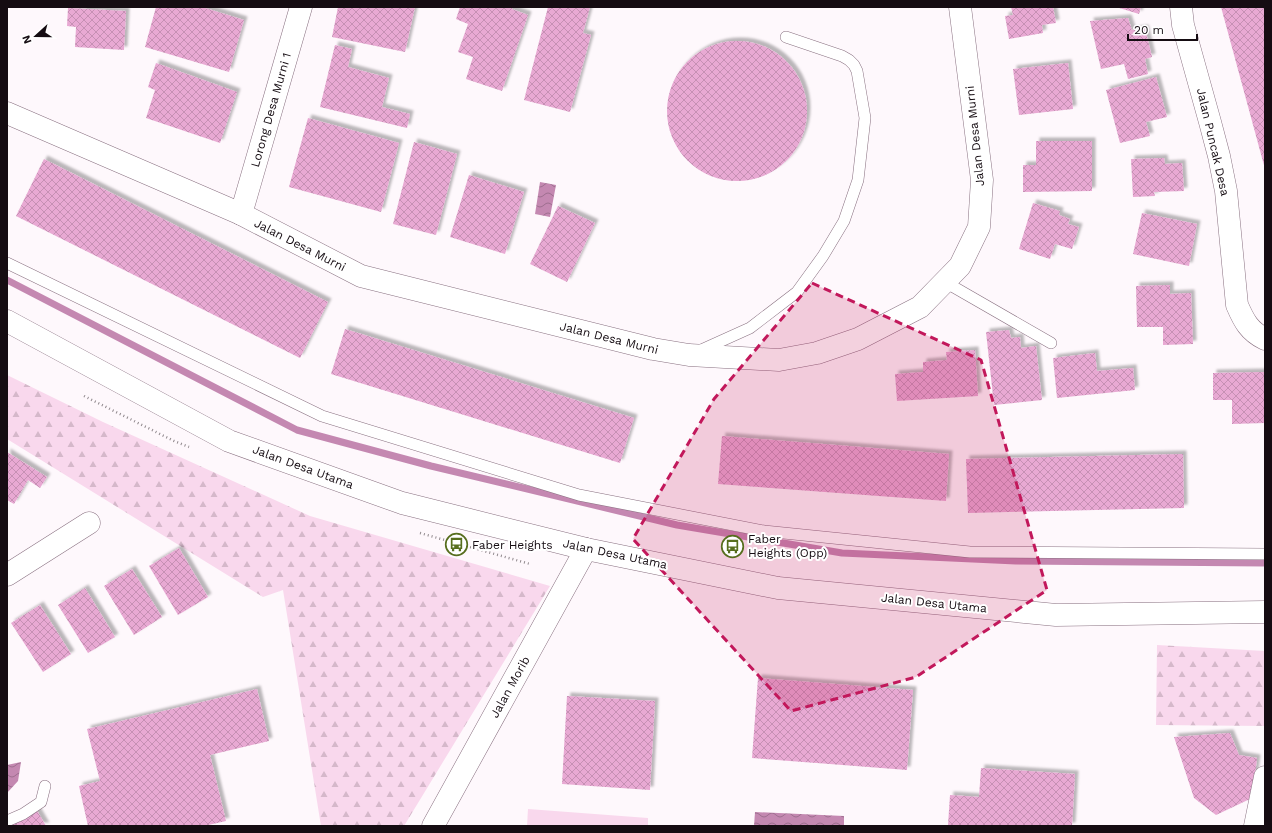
<svg xmlns="http://www.w3.org/2000/svg" width="1272" height="833" font-family="'Work Sans',sans-serif">
<style>
.green{fill:#f9d8ed}
.forest{fill:url(#forest-firs)}
.water{fill:url(#water-waves)}
.lines{fill:none;stroke-linecap:round;stroke-linejoin:round}
.stream{stroke:#c488b1;stroke-width:7}
.building{fill:url(#building-cross-hatch);filter:url(#shadow)}
.service-casing{stroke:#897181;stroke-width:12}
.minor-casing{stroke:#897181;stroke-width:23}
.tertiary-casing{stroke:#897181;stroke-width:23}
.path{stroke:#90898d;stroke-width:2.5;stroke-dasharray:1 3;stroke-linecap:butt}
.service{stroke:#fff;stroke-width:11}
.minor{stroke:#fff;stroke-width:22}
.tertiary{stroke:#fff;stroke-width:22}
.marked{fill:#c2185b;fill-opacity:0.2;stroke:#c2185b;stroke-width:3;stroke-dasharray:8 5;stroke-linejoin:round}
.labels{text-anchor:middle;stroke-width:4;stroke-linejoin:round;paint-order:stroke}
.street-label{font-size:12px;fill:#150c12;stroke:#fff}
.poi-label{font-size:12px;fill:#150c12;stroke:#fff;text-anchor:start}
</style>
<defs>
<pattern id="forest-firs" width="22" height="20" patternUnits="userSpaceOnUse"><rect width="22" height="20" fill="#f9d8ed"/><path d="M5 1l3.5 6h-7zM16 11l3.5 6h-7z" fill="#d5b8ca"/></pattern>
<pattern id="water-waves" width="16" height="10" patternUnits="userSpaceOnUse"><rect width="16" height="10" fill="#c488b1"/><path d="M0 5q4-4 8 0t8 0" fill="none" stroke="#9e6e8f"/></pattern>
<pattern id="building-cross-hatch" width="8" height="8" patternUnits="userSpaceOnUse"><rect width="8" height="8" fill="#e8a9d3"/><path d="M0 0l8 8M0 8l8-8" fill="none" stroke="#c690b4"/></pattern>
<filter id="shadow"><feDropShadow dx="3.5" dy="-3.5" stdDeviation="1" flood-color="#0004"/></filter>
</defs>
<rect width="100%" height="100%" fill="#fef8fc"/>
<polygon class="green" points="528,809 648,818 648,826 527,826"/>
<g class="forest">
<polygon points="7,375 103,422 310,516 550,586 404,826 321,826 283,590 263,597 7,439"/>
<polygon points="1157,645 1265,651 1265,726 1156,725"/>
</g>
<g class="water">
<polygon points="540,182 556,185 550,217 535,214"/>
<polygon points="21,762 18,781 7,793 7,765"/>
<polygon points="755,812 844,816 844,826 754,826"/>
</g>
<g class="lines">
<polyline class="stream" points="7,280 297,430 431,466 677,525 842,553 1016,561 1265,563"/>
</g>
<g class="building">
<polygon points="156,7 202,7 244,20 229,72 145,47"/>
<polygon points="338,7 415,7 405,52 332,37"/>
<polygon points="460,7 513,7 512,9 528,15 502,91 466,79 473,57 458,52 468,24 456,19"/>
<polygon points="548,7 590,7 583,33 591,35 570,112 524,100"/>
<polygon points="1011,7 1053,7 1056,23 1042,25 1043,33 1009,39 1005,16 1013,15"/>
<polygon points="1116,7 1141,7 1139,14"/>
<polygon points="1221,7 1265,7 1265,169"/>
<polygon points="68,8 126,11 124,50 75,47 76,27 67,26"/>
<polygon points="1128,18 1132,30 1145,28 1152,57 1145,59 1148,74 1128,79 1124,64 1101,69 1090,21"/>
<circle cx="737" cy="111" r="70"/>
<polygon points="335,45 352,49 348,67 389,78 382,107 410,114 407,128 320,107"/>
<polygon points="156,63 237,92 220,143 146,118 155,90 148,87"/>
<polygon points="1068,63 1073,109 1019,115 1013,69"/>
<polygon points="1156,77 1167,117 1146,122 1150,136 1120,143 1106,90"/>
<polygon points="308,118 399,143 381,212 289,187"/>
<polygon points="1036,141 1092,141 1092,191 1023,192 1023,165 1036,165"/>
<polygon points="414,142 457,154 436,235 393,224"/>
<polygon points="1164,158 1165,164 1182,163 1184,191 1154,192 1155,196 1133,197 1131,159"/>
<polygon points="44,159 328,302 300,358 16,216"/>
<polygon points="469,175 524,192 505,254 450,237"/>
<polygon points="1033,203 1060,211 1059,215 1070,219 1068,224 1079,227 1072,249 1055,244 1050,259 1019,249"/>
<polygon points="558,206 595,223 567,282 530,264"/>
<polygon points="1142,213 1197,224 1189,266 1133,254"/>
<polygon points="1170,285 1170,294 1191,293 1193,344 1163,345 1163,327 1137,327 1136,286"/>
<polygon points="345,329 634,418 620,463 331,374"/>
<polygon points="1009,330 1011,338 1020,337 1021,348 1036,346 1042,400 994,405 986,332"/>
<polygon points="975,350 978,396 897,401 895,374 923,372 923,362 947,360 946,352"/>
<polygon points="1095,353 1097,371 1133,368 1135,390 1057,398 1053,358"/>
<polygon points="1265,372 1265,423 1232,424 1232,400 1213,400 1213,373"/>
<polygon points="722,436 949,454 946,501 718,484"/>
<polygon points="7,452 47,477 40,488 28,480 14,504 7,500"/>
<polygon points="1183,454 1184,508 968,513 966,459"/>
<polygon points="179,548 208,597 178,615 149,566"/>
<polygon points="132,569 162,617 134,635 104,586"/>
<polygon points="85,588 115,637 88,653 58,605"/>
<polygon points="40,605 71,654 43,672 11,623"/>
<polygon points="758,678 913,690 907,770 752,758"/>
<polygon points="257,689 269,741 210,755 226,821 204,826 88,826 79,786 100,781 87,729"/>
<polygon points="567,696 655,701 650,790 562,784"/>
<polygon points="1230,733 1239,755 1257,758 1252,798 1216,815 1194,798 1174,737"/>
<polygon points="981,768 1075,774 1072,826 948,825 950,795 979,797"/>
<polygon points="35,807 46,826 7,826"/>
</g>
<g class="lines">
<defs>
<g id="service">
<polyline points="7,263 322,416 579,495 764,531 970,552 1265,554"/>
<polyline points="945,282 1051,343"/>
<polyline points="699,351 750,328 797,292 823,256 844,221 858,180 865,118 857,71 854,65 849,60 842,56 786,37"/>
<polyline points="7,821 23,814 41,802 45,786"/>
</g>
<g id="minor">
<path d="M1181,7l2,18 27,97 9,34 7,35 11,114c7,16 12,26 28,34"/>
<polyline points="7,113 241,214 361,276 653,349 689,355 779,360 817,353 858,339 920,307 960,266 979,227 982,180 960,7"/>
<polyline points="241,214 301,7"/>
<polyline points="7,575 89,523"/>
<polyline points="433,826 586,549"/>
<polyline points="1255,826 1265,777"/>
</g>
<polyline id="tertiary" points="7,321 229,441 402,503 586,549 778,588 1056,615 1265,612"/>
</defs>
<use href="#service" class="service-casing"/>
<use href="#minor" class="minor-casing"/>
<use href="#tertiary" class="tertiary-casing"/>
<g class="path">
<polyline points="84,396 174,441 189,447"/>
<polyline points="420,533 530,564"/>
</g>
<use href="#service" class="service"/>
<use href="#minor" class="minor"/>
<use href="#tertiary" class="tertiary"/>
</g>
<path class="marked" d="M812,283l169,77 66,230 -131,87 -125,34 -158,-172 81,-140z"/>
<defs>
<symbol id="bus-ring" viewBox="-11 -11 22 22"><circle r="9.5" fill="#fff" stroke="#576e1e" stroke-width="1.5"/><path d="M-5-6H5V4H4V6H2V4H-2V6H-4V4H-5ZM-3.5-4V0h7V-4ZM-3.5 1.2v1.5H-2V1.2ZM2 1.2v1.5H3.5V1.2Z" fill="#576e1e"/></symbol>
</defs>
<g fill-rule="evenodd">
<use href="#bus-ring" x="444" y="532" width="25" height="25"/>
<use href="#bus-ring" x="720" y="534" width="25" height="25"/>
</g>
<g class="labels">
<g class="street-label">
<text transform="translate(271 110) rotate(-74)" y="4">Lorong Desa Murni 1</text>
<text transform="translate(975 136) rotate(-96)" y="4">Jalan Desa Murni</text>
<text transform="translate(1213 142) rotate(77)" y="4">Jalan Puncak Desa</text>
<text transform="translate(300 245) rotate(27)" y="4">Jalan Desa Murni</text>
<text transform="translate(609 338) rotate(14)" y="4">Jalan Desa Murni</text>
<text transform="translate(303 467) rotate(20)" y="4">Jalan Desa Utama</text>
<text transform="translate(615 554) rotate(12)" y="4">Jalan Desa Utama</text>
<text transform="translate(934 603) rotate(6)" y="4">Jalan Desa Utama</text>
<text transform="translate(510 687) rotate(-61)" y="4">Jalan Morib</text>
</g>
<g class="poi-label">
<text x="748" y="543">Faber<tspan x="748" dy="14">Heights (Opp)</tspan></text>
<text x="472" y="549">Faber Heights</text>
</g>
</g>
<rect width="1272" height="833" fill="none" stroke="#150c12" stroke-width="16"/>
<g transform="translate(36 36) rotate(249)" stroke="#ffffff" stroke-width="3" paint-order="stroke">
<path d="M0-3L7 15L0 10L-7 15Z" fill="#150c12"/>
<text y="-6" font-size="11" font-weight="bold" text-anchor="middle" fill="#150c12">N</text>
</g>
<path d="M1128 34v6h69v-6" fill="none" stroke="#150c12" stroke-width="2"/>
<text x="1134" y="34" font-size="12" fill="#150c12" stroke="#ffffff" stroke-width="3" paint-order="stroke">20 m</text>
</svg>
